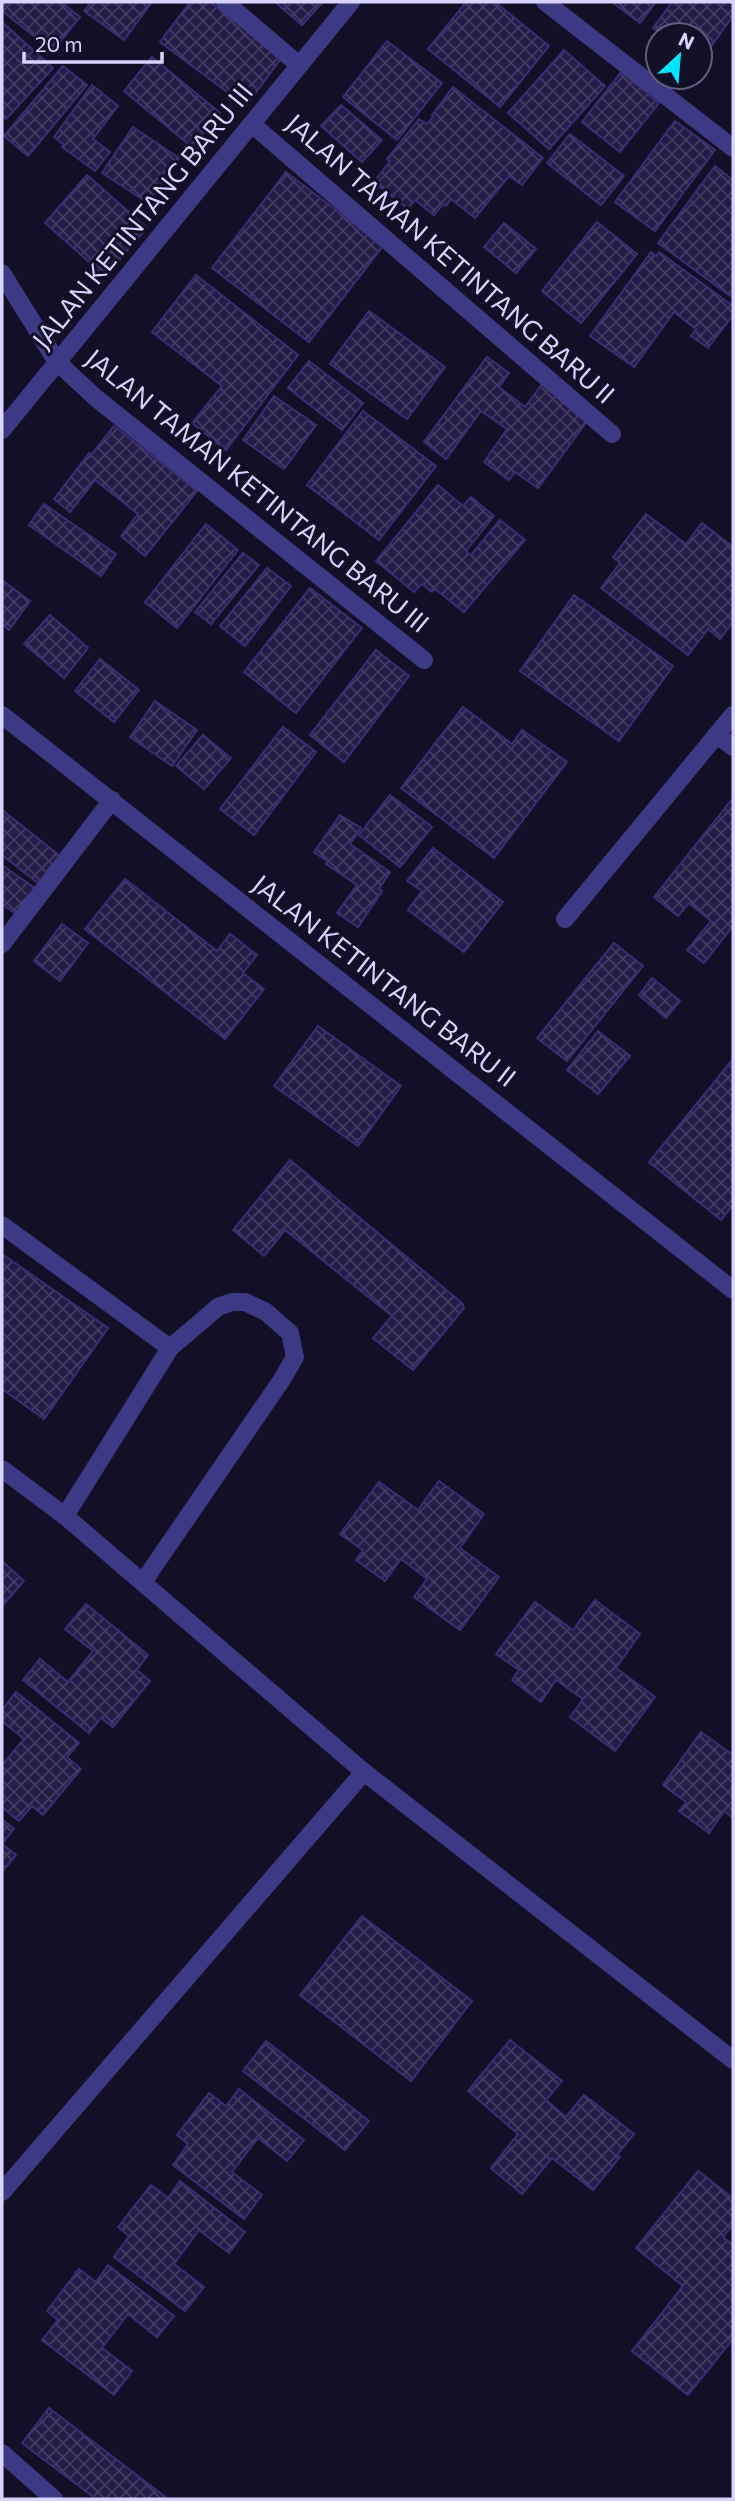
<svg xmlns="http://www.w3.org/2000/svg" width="735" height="2501" font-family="Commissioner,sans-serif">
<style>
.building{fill:url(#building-cross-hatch);stroke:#3b2d73;stroke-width:2}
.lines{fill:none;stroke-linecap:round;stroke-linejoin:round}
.lane{stroke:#3d3a85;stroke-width:18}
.street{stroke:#3d3a85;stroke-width:18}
.labels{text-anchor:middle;stroke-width:6;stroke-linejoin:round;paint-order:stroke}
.street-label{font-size:26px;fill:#d9d4ff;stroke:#130f26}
</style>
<defs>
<pattern id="building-cross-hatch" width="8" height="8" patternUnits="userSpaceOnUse" patternTransform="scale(1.75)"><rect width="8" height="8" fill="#241b47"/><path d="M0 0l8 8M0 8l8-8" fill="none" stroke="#433b63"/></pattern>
</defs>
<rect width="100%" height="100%" fill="#130f26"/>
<g class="building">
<polygon points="2,2 61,2 80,17 53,51 2,11"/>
<polygon points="91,2 152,2 124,40 84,11"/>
<polygon points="190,2 210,2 283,56 246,106 160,42"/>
<polygon points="275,2 323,2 302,25"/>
<polygon points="466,2 495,2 549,46 500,107 428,49"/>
<polygon points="612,2 656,2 640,23"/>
<polygon points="672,2 733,2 733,16 700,62 700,35 663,35 653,28"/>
<polygon points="2,22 53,68 6,119 2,115"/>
<polygon points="387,41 442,83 397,140 343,97"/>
<polygon points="564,50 605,86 549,149 508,113"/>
<polygon points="152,57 220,113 192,147 124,91"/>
<polygon points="63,66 87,85 28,156 4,136"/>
<polygon points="621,72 659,103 620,152 582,122"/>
<polygon points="92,85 118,106 93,139 110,152 95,171 62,147 64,145 54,137"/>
<polygon points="453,87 543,158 522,185 509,176 475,218 451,199 446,206 443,204 434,215 415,200 408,209 374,182 390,161 387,159 419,119 427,124 433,117 432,115"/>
<polygon points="341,105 382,140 362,162 321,126"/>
<polygon points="675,121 715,150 655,231 615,202"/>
<polygon points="133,127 179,158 148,203 102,173"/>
<polygon points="570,134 624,176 601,205 547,163"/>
<polygon points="715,166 733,180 733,293 730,296 658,243"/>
<polygon points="286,172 383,246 309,342 212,268"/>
<polygon points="87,175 147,228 105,276 45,223"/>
<polygon points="597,222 637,254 581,323 542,291"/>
<polygon points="504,223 536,249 516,273 484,247"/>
<polygon points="651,252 656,256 659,252 733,306 733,315 708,348 691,336 696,329 674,312 634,367 590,336"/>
<polygon points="196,275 298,355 226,450 192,423 222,386 152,332"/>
<polygon points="369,311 445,367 407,419 330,364"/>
<polygon points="487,357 509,373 499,387 525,407 542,384 588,420 538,488 515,472 509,480 484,462 507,429 481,411 446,459 424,442"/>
<polygon points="309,361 363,403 342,430 288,388"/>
<polygon points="274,396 316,425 284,469 243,440"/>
<polygon points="363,411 436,466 379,540 307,485"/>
<polygon points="114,426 197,491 145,556 121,536 138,514 95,480 70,512 54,499 89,453 91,455"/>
<polygon points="438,485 463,506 471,497 494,516 466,551 471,555 500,520 525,540 464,612 435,589 432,592 422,584 414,592 376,561"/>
<polygon points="44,504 116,554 101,576 29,525"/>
<polygon points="646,514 686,544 702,523 733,547 733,622 720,639 708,629 688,655 601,588 620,563 613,557"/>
<polygon points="206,524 238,550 177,628 145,602"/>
<polygon points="243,553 259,565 211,624 195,612"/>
<polygon points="267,568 291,586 245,646 220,626"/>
<polygon points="2,580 30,601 9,630 2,624"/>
<polygon points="310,588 362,628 296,713 244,672"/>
<polygon points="574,595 673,666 619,741 520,671"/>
<polygon points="50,615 88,648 64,678 24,644"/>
<polygon points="376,650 409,676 344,762 310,735"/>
<polygon points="100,659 139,690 114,722 75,691"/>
<polygon points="155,701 197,730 172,766 130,737"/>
<polygon points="463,707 512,744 522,730 567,762 494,858 401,788"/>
<polygon points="283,727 316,752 254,835 220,809"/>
<polygon points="203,735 231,758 204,789 176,766"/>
<polygon points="390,795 432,827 400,867 359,835"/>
<polygon points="733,798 733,926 704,963 687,950 711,921 689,903 678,916 654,897"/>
<polygon points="2,810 65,860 43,887 2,855"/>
<polygon points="340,815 361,828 350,844 390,872 379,889 382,891 358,927 337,913 357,885 326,864 327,861 314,852"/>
<polygon points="433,848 503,902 464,952 408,910 422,891 407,881"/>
<polygon points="2,865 36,889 18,915 2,904"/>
<polygon points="125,879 217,951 230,934 257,955 243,973 264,989 225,1039 85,929"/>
<polygon points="62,924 88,943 60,981 34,961"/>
<polygon points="614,943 643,966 567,1061 537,1038"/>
<polygon points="652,978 680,1001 666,1018 639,995"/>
<polygon points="318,1026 401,1086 358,1146 274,1086"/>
<polygon points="598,1031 630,1056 598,1094 567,1070"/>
<polygon points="733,1059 733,1205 721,1220 649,1162"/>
<polygon points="290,1160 462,1303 464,1308 413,1370 373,1338 392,1316 285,1230 264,1256 233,1230"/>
<polygon points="2,1254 108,1328 44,1419 2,1389"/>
<polygon points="439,1481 484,1514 460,1548 499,1577 460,1630 414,1597 427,1579 401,1559 385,1581 356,1560 363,1550 340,1534 379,1482 418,1510"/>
<polygon points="2,1561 24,1581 2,1606"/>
<polygon points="595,1600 640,1634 616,1668 655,1697 615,1751 570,1717 583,1699 556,1680 541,1702 512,1680 519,1670 496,1654 535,1602 573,1630"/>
<polygon points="86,1604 148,1655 137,1670 150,1681 113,1727 101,1718 89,1733 23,1680 40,1659 68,1682 93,1651 65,1629"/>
<polygon points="16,1692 79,1743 67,1757 81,1769 43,1815 32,1806 19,1821 2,1807 2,1765 24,1739 2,1721 2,1710"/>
<polygon points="701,1732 733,1755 733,1818 724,1811 709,1833 679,1811 686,1802 663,1785"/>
<polygon points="2,1819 14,1829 2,1844 16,1855 2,1872"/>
<polygon points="362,1916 472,2001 411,2081 300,1995"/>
<polygon points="510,2040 562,2081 546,2100 566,2117 584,2095 634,2134 617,2155 620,2157 593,2190 552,2158 522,2194 491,2168 518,2134 468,2091"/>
<polygon points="266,2041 369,2121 345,2150 243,2071"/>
<polygon points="239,2089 304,2140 287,2161 258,2138 232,2172 262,2195 244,2219 173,2165 188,2144 177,2135 209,2093 226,2106"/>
<polygon points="698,2171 733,2198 733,2225 723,2237 733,2245 733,2339 688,2395 632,2351 683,2286 636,2248"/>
<polygon points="180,2181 245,2232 229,2253 199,2230 174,2264 204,2287 185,2311 114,2257 129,2236 118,2227 151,2185 168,2198"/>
<polygon points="108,2265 174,2316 157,2337 128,2314 102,2348 132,2371 114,2395 42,2340 58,2320 47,2311 79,2269 96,2282"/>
<polygon points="49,2408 168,2499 96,2499 22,2443"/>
</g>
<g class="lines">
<g class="lane">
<polyline points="2,944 112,800"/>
<polyline points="2,1225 170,1348"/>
<polyline points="2,1469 65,1516 364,1772 733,2060"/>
<polyline points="65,1516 170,1348 218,1307 232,1302 245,1302 266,1312 290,1333 295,1357 281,1381 143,1582"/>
<polyline points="2,2192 364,1772"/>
<polyline points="2,2453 54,2499"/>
</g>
<g class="street">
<polyline points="225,2 299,65"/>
<polyline points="545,2 733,148"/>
<polyline points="253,125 612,434"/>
<polyline points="2,273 57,362 96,398 424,660"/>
<polyline points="2,430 351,2"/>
<polyline points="2,715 733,1290"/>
<polyline points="717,735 733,747"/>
<polyline points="565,919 733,715"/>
</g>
</g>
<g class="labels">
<g class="street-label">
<text transform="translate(143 216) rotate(-51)" y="9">JALAN KETINTANG BARU III</text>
<text transform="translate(450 259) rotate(41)" y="9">JALAN TAMAN KETINTANG BARU II</text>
<text transform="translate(257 491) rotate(39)" y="9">JALAN TAMAN KETINTANG BARU III</text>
<text transform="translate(384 981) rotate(38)" y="9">JALAN KETINTANG BARU II</text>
</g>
</g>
<rect width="735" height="2501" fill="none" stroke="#d9d4ff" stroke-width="7"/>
<g transform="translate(679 56) rotate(26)"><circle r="33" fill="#130f26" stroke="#625e7d" stroke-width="2"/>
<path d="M0-5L12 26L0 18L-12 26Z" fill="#00e5ff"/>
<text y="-10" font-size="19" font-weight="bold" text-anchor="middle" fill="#d9d4ff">N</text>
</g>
<path d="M24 52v10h138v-10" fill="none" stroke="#d9d4ff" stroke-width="3.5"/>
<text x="35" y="52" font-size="21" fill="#d9d4ff" stroke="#130f26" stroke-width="5" paint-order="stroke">20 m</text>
</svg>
